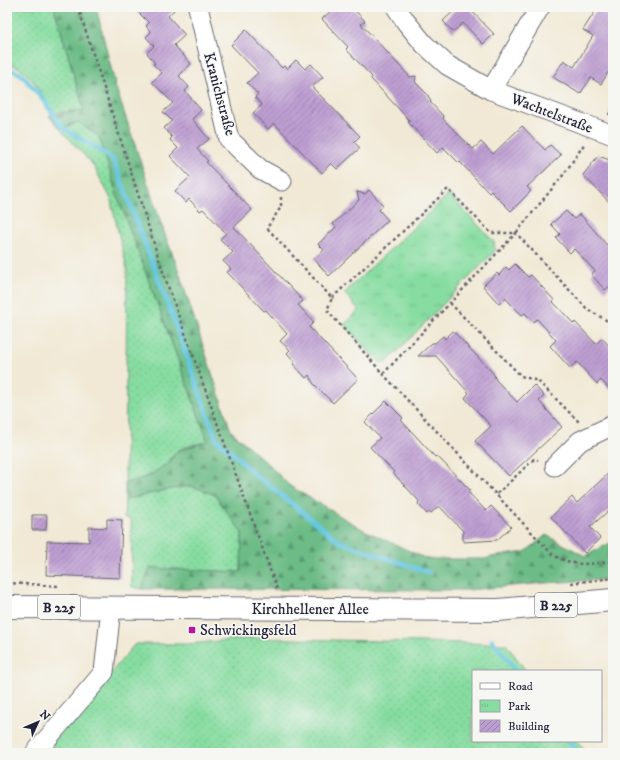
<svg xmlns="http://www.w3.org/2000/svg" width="620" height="760" font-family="'IM FELL DW Pica',serif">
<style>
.grass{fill:url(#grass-dots);stroke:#54806e}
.forest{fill:url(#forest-firs);stroke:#486f61}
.park{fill:url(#park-tufts);stroke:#54806e}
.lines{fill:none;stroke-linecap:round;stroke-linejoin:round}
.stream{stroke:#63c6e1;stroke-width:5}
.building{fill:url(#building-hatch)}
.street-casing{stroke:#6a6871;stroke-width:21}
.primary-casing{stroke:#6a6871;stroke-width:24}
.path{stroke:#6a6871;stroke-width:2.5;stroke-dasharray:3 3;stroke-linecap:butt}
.street{stroke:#fff;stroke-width:19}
.primary{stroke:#fff;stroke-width:22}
.poi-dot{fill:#b5179e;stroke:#f6f6f2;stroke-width:1.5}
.labels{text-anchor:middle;stroke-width:3;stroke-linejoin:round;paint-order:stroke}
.shield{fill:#f6f6f2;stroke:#626272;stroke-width:1}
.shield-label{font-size:14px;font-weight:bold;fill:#22223b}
.street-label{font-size:15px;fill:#22223b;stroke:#f6f6f2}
.poi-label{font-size:15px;fill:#22223b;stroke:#f6f6f2;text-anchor:start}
</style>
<defs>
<pattern id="grass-dots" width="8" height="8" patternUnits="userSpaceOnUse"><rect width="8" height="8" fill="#87dda1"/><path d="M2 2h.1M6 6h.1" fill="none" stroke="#74bd8c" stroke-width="1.8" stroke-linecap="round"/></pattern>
<pattern id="forest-firs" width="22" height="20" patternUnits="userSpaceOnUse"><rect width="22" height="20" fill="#6dbc87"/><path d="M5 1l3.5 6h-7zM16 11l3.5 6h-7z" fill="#599870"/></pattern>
<pattern id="park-tufts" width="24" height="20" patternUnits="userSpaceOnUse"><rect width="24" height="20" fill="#87dda1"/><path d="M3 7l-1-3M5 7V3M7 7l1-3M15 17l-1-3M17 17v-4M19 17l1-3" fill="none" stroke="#74bd8c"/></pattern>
<pattern id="building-hatch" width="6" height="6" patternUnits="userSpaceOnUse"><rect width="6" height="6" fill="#bd9ed2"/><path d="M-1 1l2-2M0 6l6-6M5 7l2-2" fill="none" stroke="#9980ac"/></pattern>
</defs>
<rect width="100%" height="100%" fill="#f6f6f2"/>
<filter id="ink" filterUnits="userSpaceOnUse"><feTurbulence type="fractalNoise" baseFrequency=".025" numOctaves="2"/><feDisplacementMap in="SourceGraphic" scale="8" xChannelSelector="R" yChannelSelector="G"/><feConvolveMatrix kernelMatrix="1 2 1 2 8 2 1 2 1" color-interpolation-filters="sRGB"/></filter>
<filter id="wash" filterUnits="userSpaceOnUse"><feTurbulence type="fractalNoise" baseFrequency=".012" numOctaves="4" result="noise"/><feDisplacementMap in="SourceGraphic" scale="16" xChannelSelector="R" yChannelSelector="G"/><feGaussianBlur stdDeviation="0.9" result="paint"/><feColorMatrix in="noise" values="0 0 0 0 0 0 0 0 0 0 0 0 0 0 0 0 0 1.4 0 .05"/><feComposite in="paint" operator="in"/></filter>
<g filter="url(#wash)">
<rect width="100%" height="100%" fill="#f1e9d5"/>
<g class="grass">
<polygon points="7,7 54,7 84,110 55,113 33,81 23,70 7,62"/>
<path d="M78,122l21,13 17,57 92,249c-9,3 -22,4 -30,10 -5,3 -7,8 -10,12 -12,12 -27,16 -43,20l2,-214 -17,-72 -17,-32 -32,-35z"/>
<polygon points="191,486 215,495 242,533 241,572 150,568 142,589 132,587 131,519 124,518 125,500 166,490"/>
<polygon points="251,638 506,644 526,671 473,671 473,741 578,741 587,753 55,753 52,743 135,644 187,644"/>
</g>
<polygon class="forest" points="54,7 96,7 116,88 165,235 176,263 231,431 266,462 290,486 362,529 427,559 485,559 491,557 525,552 546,535 585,556 610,543 613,543 613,579 544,583 468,590 142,589 150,568 241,572 242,533 215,495 191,486 166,490 125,500 125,483 149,476 169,462 177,451 208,441 116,192 99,136 78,122 61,130 49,116 84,110"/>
<polygon class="park" points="449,194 494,242 495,251 387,362 379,362 344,325 359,310 344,293"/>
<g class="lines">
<g class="stream">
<polyline points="7,68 21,74 43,99 62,127 113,159 175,323 216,439 237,457 252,472 340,542 428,572"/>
<polyline points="492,640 516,671"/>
<polyline points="569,741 578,753"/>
</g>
</g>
<g id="blocks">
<g class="building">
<polygon points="133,7 177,7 168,16 185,35 174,45 191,64 179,76 189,87 185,91 201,110 192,119 209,139 197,149 208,161 206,162 252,210 234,227 303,301 298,305 314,322 309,327 358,379 333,403 313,383 309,375 306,378 293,364 295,362 287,353 290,350 280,341 287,334 266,310 264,311 227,272 231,269 223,261 233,252 220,239 226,233 203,209 200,211 189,199 186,203 175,191 190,177 170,156 178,148 170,140 172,137 164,128 172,121 163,112 173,103 152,82 162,73 153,64 155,63 147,53 154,46 146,37 151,32 146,26 149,23"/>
<polygon points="335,7 352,7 365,21 361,24 410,77 416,76 415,82 427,94 431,101 430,102 444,117 443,119 473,149 481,142 493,154 522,126 545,150 550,145 561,155 527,187 531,191 511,211 491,191 489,193 460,162 459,163 443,147 437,153 408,122 410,121 371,79 372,77 346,49 348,47 322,19"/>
<polygon points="458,7 468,7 494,34 483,44 463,23 453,32 443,21"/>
<polygon points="598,7 613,7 613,65 601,84 591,78 580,94 553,77 564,60 574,67 593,36 583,30"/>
<polygon points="246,30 282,68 284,66 287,69 296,60 305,69 311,64 323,77 312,87 360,136 354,142 360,148 337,169 331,163 322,173 274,123 268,129 253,113 262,105 255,97 258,94 247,83 258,73 231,45"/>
<polygon points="598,156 613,161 613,206 583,175"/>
<polygon points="369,190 383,205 379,210 388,220 329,276 314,259 324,250 318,244 336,227 333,224 359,200 357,192 365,194"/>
<polygon points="566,211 574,219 580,214 613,252 613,283 605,290 591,274 595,271 574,249 570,253 556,238 560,234 551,224"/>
<polygon points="515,264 528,277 531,275 554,300 553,302 574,324 575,322 596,344 602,338 613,350 613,393 601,380 597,384 577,362 570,368 550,346 556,340 537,319 533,322 525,313 522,315 505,298 499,304 483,286 497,273 499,275 506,267 509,270"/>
<polygon points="453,331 493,373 496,380 517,402 534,385 544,396 539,401 562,427 509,476 475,441 491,426 465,398 469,393 436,356 418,356 432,343 435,343 443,336 445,339"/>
<polygon points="386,401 403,418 401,420 435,457 437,456 470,490 468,492 486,511 491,506 511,527 497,540 463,542 463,531 439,506 431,513 429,512 427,514 418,504 419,501 393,473 394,472 370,447 380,438 365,422"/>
<polygon points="613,469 613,507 590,527 600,538 585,553 551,517 572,497 577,503"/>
<polygon points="32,515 47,515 46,530 32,530"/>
<polygon points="107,519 122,520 120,578 46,575 47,541 89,542 89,527 107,528"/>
</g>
</g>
</g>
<g filter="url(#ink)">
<use href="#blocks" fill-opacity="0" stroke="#6a6871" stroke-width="1"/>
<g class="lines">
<defs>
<g id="street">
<polyline points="198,7 229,139 260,169 282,181"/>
<polyline points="396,7 406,22 424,44 447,65 491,90 613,135"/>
<polyline points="491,90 540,7"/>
<polyline points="555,466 580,441 613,425"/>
<polyline points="35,753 104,672 111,608"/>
</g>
<polyline id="primary" points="7,607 498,610 613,600"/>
</defs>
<use href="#street" class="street-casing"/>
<use href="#primary" class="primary-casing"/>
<g class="path">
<polyline points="78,7 164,275 277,589"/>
<polyline points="609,115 613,106"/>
<path d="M281,197v10l-14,21 65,70 -5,12 56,64 169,180c24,14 34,10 61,7"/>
<polyline points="332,298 448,189 491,233 516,233 564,174 585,143"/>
<polyline points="450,303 521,376 538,381 579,422"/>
<polyline points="383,374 516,233 587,309 613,324"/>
<polyline points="497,494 534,459 538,460"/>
<polyline points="7,583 60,586"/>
<polyline points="571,583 613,578"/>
</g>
<use href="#street" class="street"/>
<use href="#primary" class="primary"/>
</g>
</g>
<rect class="poi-dot" x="188" y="626" width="8" height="8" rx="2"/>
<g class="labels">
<g class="shield">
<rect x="535" y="593" width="42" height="24" rx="3"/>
<rect x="38" y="595" width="42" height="24" rx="3"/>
</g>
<g class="shield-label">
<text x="556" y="610">B 225</text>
<text x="59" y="612">B 225</text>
</g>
<g class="street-label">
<text transform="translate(220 94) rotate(75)" y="5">Kranichstraße</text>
<text transform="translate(552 113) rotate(21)" y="5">Wachtelstraße</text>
<text x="310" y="614">Kirchhellener Allee</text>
</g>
<g class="poi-label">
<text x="200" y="635">Schwickingsfeld</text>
</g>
</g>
<rect width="620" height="760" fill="none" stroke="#f6f6f2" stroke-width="24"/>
<rect x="472" y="670" width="130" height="72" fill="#f6f6f2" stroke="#a1a1a9"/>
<rect x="480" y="683" width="20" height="6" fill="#ffffff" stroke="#a1a1a9"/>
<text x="508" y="690" font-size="12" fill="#22223b">Road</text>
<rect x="480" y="700" width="20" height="12" fill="url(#park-tufts)" stroke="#a1a1a9"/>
<text x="508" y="710" font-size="12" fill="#22223b">Park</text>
<rect x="480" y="720" width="20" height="12" fill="url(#building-hatch)" stroke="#a1a1a9"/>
<text x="508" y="730" font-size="12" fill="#22223b">Building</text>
<g transform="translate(38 722) rotate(46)" stroke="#f6f6f2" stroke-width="3" paint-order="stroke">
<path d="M0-3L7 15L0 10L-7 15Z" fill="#22223b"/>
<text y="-6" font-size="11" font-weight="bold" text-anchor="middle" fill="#22223b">N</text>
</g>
</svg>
